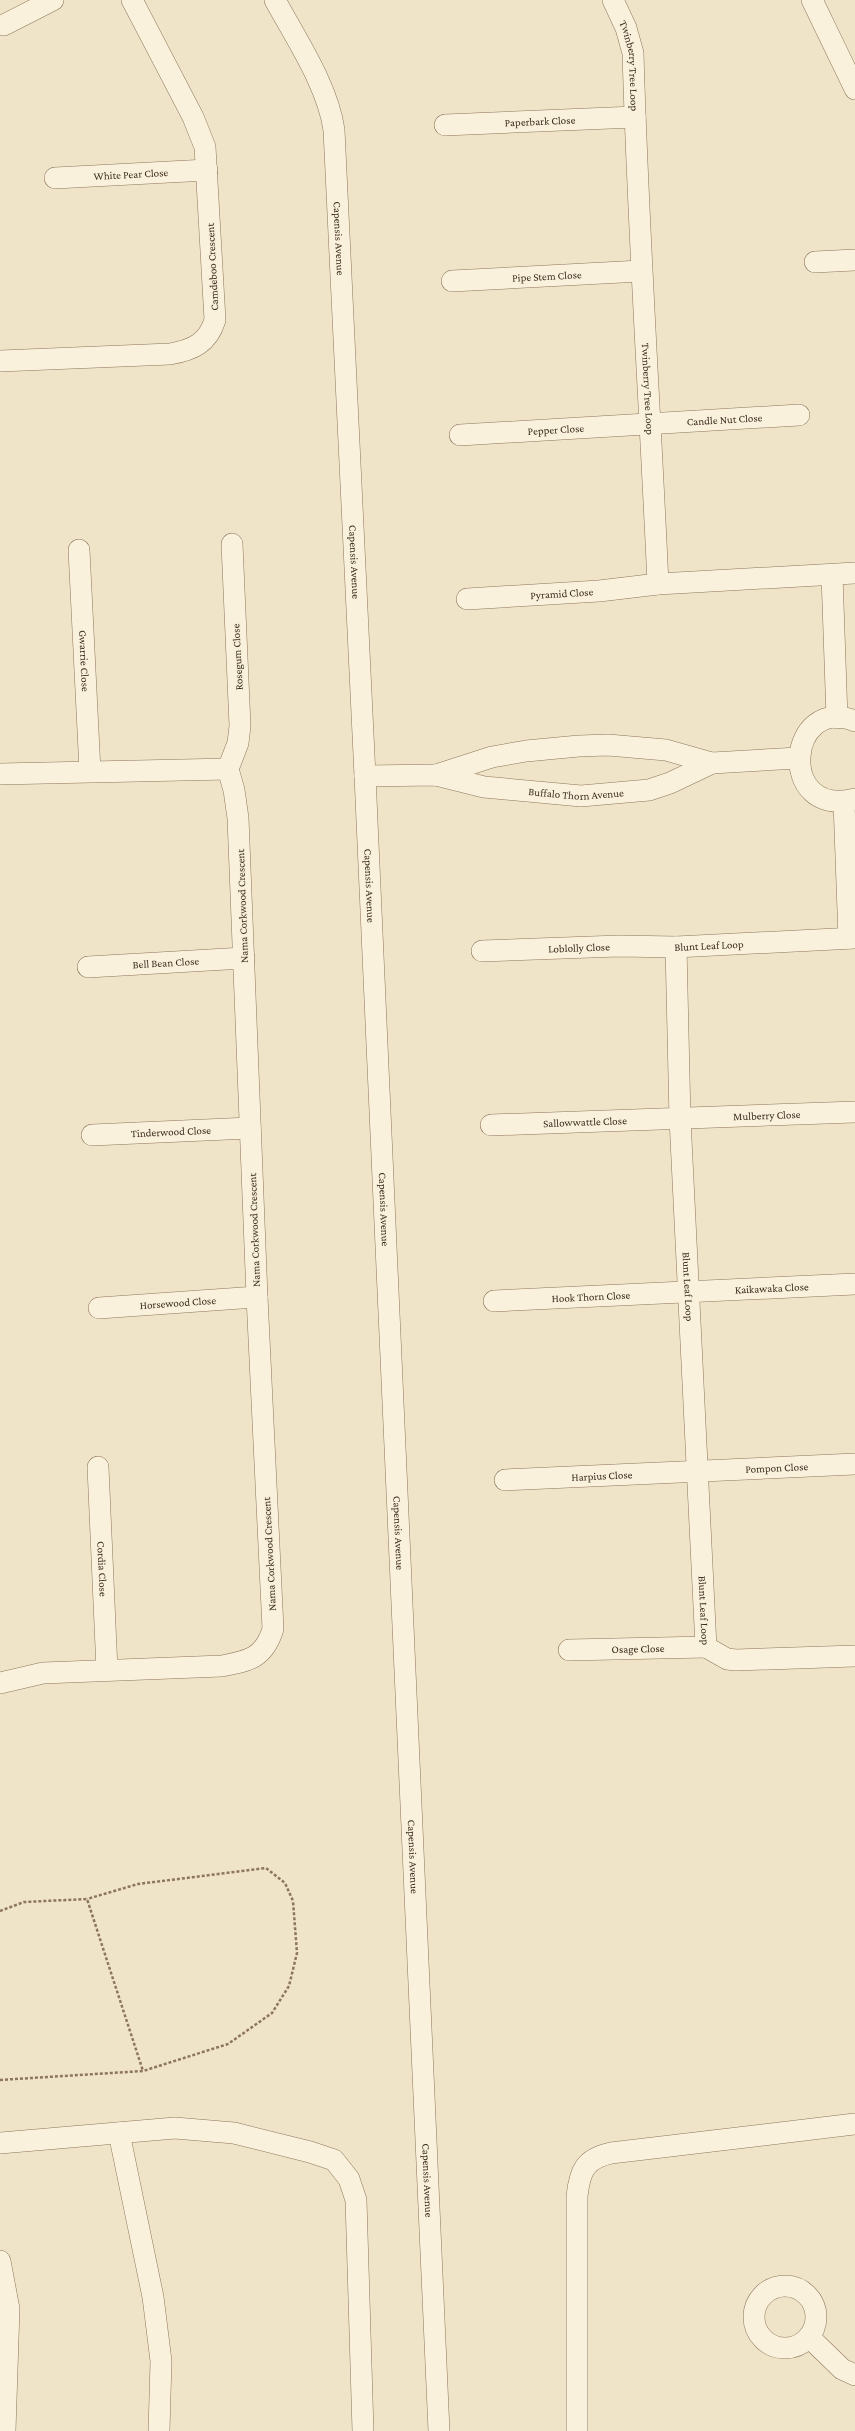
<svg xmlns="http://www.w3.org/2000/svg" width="855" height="2431" font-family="'Crimson Pro',serif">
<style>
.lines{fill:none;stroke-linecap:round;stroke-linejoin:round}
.minor-casing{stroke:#8d765c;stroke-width:22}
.path{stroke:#8d765c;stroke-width:2.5;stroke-dasharray:3 2;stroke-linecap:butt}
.minor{stroke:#faf1dc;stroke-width:21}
.labels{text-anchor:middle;stroke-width:3;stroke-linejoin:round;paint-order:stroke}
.street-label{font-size:11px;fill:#3d2e20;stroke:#f7eed8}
</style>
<rect width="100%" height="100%" fill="#f0e4c8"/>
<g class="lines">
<defs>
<g id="minor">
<path id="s1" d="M275,0c21,39 53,86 59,130l31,646 74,1655"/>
<path id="s2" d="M613,0l13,28 7,25c5,177 17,354 25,531"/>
<polyline points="812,0 855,89"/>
<polyline points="4,25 53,0"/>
<path id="s3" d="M445,125l190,-8"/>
<path id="s4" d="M55,178l152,-8"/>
<polyline points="815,262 855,260"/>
<path id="s5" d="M452,281l189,-10"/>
<path d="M0,361l170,-7c23,-4 38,-11 45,-34l-10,-173 -12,-30 -61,-117"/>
<path id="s6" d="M460,435l339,-20"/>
<path id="s7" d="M79,550l11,221"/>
<polyline points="832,575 837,718"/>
<path id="s8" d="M467,599l132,-8 59,-7 197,-11"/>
<path d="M855,721c-68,-27 -79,98 0,78"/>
<polyline points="228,769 238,743 240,726 232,544"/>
<polyline points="0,774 228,769"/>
<polyline points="436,775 492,757 526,751 579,746 608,745 666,750 712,763 798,758"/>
<path id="s9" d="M365,776l71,-1 48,12 97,9 68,-6 21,-7 42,-20"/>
<polyline points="844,802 849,938"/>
<path id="s10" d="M676,947l4,172 26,528"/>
<path id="s11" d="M482,951l137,-5 57,1 179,-9"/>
<path id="s12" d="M88,967l156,-9"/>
<path id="s13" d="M491,1125l364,-13"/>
<path id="s14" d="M92,1135l158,-7"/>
<path id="s15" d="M494,1301l361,-17"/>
<path id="s16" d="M99,1308l158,-11"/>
<path id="s17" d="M98,1467l9,203"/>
<path id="s18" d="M505,1480l350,-16"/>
<polyline points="706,1647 727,1659 736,1660 855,1656"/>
<path id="s19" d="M569,1650l137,-3"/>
<path d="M0,1683l43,-10 179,-7c27,-5 42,-8 51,-37l-16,-332 -19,-479 -4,-28 -6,-21"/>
<polyline points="119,2133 153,2297 161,2361 159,2431"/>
<polyline points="0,2143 175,2128 234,2133 310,2152 334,2160 349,2179 356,2200 363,2431"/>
<polyline points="0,2261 9,2309 5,2431"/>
<circle cx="785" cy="2317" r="31"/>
<polyline points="809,2337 842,2369 855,2375"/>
<path d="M577,2431v-235c3,-26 8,-37 34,-43l244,-29"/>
</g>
</defs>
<use href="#minor" class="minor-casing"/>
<g class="path">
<polyline points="0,1911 24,1902 87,1899 143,2071"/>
<polyline points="0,2080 143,2071 228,2044 272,2013 289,1986 297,1953 293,1901 285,1883 266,1868 138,1884 87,1899"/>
</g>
<use href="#minor" class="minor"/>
</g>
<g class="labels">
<g class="street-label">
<text dy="4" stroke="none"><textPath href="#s2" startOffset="69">Twinberry Tree Loop</textPath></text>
<text dy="4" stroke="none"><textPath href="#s3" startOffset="95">Paperbark Close</textPath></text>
<text dy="4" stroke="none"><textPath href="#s4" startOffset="76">White Pear Close</textPath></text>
<text dy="4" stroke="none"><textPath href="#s1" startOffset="252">Capensis Avenue</textPath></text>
<text transform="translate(212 267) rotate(-93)" y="4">Camdeboo Crescent</text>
<text dy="4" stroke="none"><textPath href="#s5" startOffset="95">Pipe Stem Close</textPath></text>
<text dy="4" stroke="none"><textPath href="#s2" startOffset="393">Twinberry Tree Loop</textPath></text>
<text dy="4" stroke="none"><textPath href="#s6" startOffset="265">Candle Nut Close</textPath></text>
<text dy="4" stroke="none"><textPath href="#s6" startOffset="96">Pepper Close</textPath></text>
<text dy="4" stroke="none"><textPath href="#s1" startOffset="576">Capensis Avenue</textPath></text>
<text dy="4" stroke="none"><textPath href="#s8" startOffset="95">Pyramid Close</textPath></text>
<text transform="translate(237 657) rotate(-93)" y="4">Rosegum Close</text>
<text dy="4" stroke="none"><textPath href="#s7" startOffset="111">Gwarrie Close</textPath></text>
<text dy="4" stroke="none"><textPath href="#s9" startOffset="213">Buffalo Thorn Avenue</textPath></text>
<text dy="4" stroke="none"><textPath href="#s1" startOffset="900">Capensis Avenue</textPath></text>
<text transform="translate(242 906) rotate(-92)" y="4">Nama Corkwood Crescent</text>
<text dy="4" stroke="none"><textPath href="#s11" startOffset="97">Loblolly Close</textPath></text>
<text dy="4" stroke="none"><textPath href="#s11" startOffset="227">Blunt Leaf Loop</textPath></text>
<text dy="4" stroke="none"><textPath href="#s12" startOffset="78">Bell Bean Close</textPath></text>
<text dy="4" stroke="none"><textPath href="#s13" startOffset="276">Mulberry Close</textPath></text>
<text dy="4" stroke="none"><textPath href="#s13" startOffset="94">Sallowwattle Close</textPath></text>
<text dy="4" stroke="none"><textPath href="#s14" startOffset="79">Tinderwood Close</textPath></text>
<text dy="4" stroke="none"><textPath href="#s1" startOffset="1224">Capensis Avenue</textPath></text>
<text transform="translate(254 1230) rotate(-92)" y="4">Nama Corkwood Crescent</text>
<text dy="4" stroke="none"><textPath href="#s10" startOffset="340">Blunt Leaf Loop</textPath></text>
<text dy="4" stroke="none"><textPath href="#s15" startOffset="278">Kaikawaka Close</textPath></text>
<text dy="4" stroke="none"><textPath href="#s15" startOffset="97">Hook Thorn Close</textPath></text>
<text dy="4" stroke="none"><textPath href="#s16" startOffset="79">Horsewood Close</textPath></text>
<text dy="4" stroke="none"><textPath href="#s18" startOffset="272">Pompon Close</textPath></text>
<text dy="4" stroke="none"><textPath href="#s18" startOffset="97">Harpius Close</textPath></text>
<text dy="4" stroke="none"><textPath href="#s1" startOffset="1548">Capensis Avenue</textPath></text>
<text transform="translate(269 1554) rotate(-93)" y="4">Nama Corkwood Crescent</text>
<text dy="4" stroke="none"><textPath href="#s17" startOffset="102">Cordia Close</textPath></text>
<text dy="4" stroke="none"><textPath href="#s10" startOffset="664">Blunt Leaf Loop</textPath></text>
<text dy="4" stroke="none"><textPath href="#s19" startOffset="69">Osage Close</textPath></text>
<text dy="4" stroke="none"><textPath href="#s1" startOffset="1872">Capensis Avenue</textPath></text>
<text dy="4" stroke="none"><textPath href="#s1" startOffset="2196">Capensis Avenue</textPath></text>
</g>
</g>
</svg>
